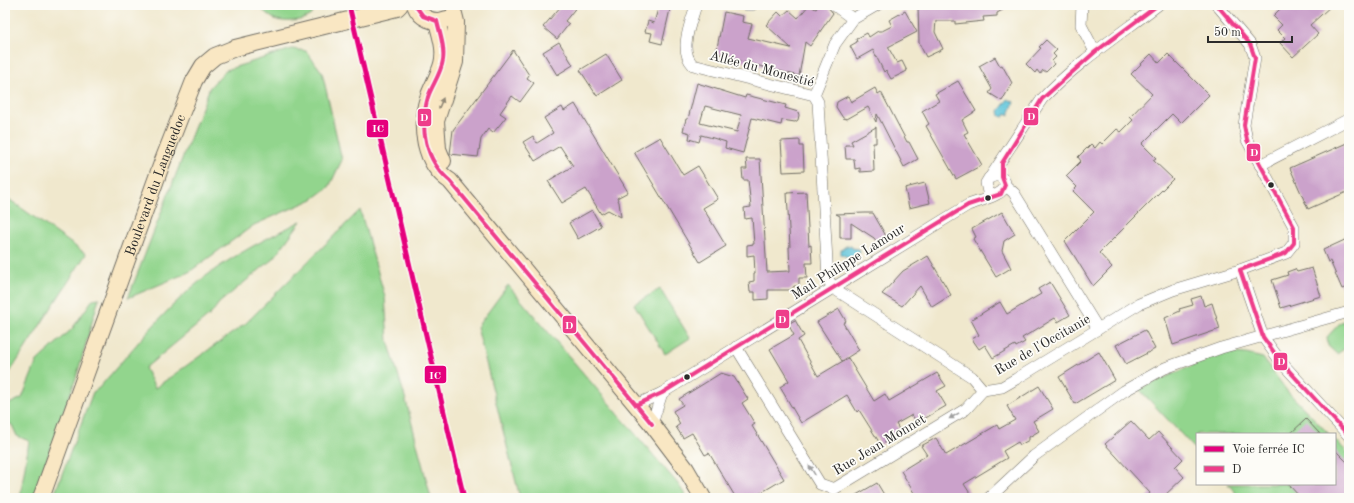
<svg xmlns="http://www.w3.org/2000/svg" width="1354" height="503" font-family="'Old Standard TT',serif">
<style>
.green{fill:#92d58d;stroke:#5e805c}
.water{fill:#5dc4da;stroke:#447882}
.building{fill:#cba2cb;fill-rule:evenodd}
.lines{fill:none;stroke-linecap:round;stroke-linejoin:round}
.street-casing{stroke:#706d64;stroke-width:12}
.secondary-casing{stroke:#706d64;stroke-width:18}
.street{stroke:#fff;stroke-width:11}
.secondary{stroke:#f9e7c3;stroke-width:16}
.bus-1-casing{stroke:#fdfcf7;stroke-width:7}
.bus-1{stroke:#ee3d8a;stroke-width:4}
.rail-1-casing{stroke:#fdfcf7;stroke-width:8}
.rail-1{stroke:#e5007d;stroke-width:5}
.oneway{fill:#928977}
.oneway2{fill:#a0a0a0}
.bus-dot{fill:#2b2b2b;stroke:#fdfcf7;stroke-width:1.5}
.labels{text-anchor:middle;stroke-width:3.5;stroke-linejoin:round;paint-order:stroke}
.street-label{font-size:14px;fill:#2b2b2b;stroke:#fdfcf7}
.line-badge{stroke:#fdfcf7;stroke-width:1.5}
.badge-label{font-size:11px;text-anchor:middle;font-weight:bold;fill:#fff}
</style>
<rect width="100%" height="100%" fill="#fdfcf7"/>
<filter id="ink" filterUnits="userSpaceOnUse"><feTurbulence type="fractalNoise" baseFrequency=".025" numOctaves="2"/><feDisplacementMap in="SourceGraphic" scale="8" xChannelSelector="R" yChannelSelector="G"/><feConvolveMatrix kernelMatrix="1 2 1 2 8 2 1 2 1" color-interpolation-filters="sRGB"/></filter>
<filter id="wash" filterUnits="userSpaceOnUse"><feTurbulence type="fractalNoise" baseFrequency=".012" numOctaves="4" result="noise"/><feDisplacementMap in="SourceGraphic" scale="16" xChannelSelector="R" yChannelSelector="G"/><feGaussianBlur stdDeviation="0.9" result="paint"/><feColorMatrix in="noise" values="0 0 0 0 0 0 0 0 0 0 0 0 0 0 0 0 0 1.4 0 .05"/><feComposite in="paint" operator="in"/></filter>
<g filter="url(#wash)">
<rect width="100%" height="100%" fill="#f0e8cd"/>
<g class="green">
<path d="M257,5h59c-1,16 -27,18 -39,15 -7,-2 -15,-11 -20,-15z"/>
<polygon points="292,49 306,51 322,72 342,160 329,187 313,199 254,225 189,272 128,298 210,87 226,70"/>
<polygon points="10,200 86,254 5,380 5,204"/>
<path d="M360,210l25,87 3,44 17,56 26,101h-364l-3,-6 -4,6h-7l40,-106 6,-4c34,-39 66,-80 107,-112 29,-22 62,-38 95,-55l-27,37 -55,45 -8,11 -66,54 10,20 90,-64z"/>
<polygon points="508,285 678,484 687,498 520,498 477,327"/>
<polygon points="660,289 690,338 665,354 634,304"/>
<polygon points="99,298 76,378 33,498 20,498 29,441 17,436 12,425 5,421 5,400 9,404 22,398 37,361 72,329 93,299"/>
<polygon points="1349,320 1349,360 1347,347 1337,354 1328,346 1327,337 1341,322"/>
<polygon points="1223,352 1246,354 1263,358 1287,391 1329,434 1197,434 1197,451 1139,389"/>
<polygon points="1335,440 1349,454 1349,498 1240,498 1228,484 1335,484"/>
</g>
<g class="water">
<polygon points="1008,99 1014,102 1009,115 1007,113 1004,117 1000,116 999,111"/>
<polygon points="851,246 852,248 859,249 860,252 857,257 851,259 841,254 841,250 846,246"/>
</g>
<g id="blocks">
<g class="building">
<polygon points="562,5 578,5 565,21 569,24 557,39 543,27"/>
<polygon points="659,5 671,5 662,44 650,41 652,33 645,32 648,21 654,23"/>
<polygon points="809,5 816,9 819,5 826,5 833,13 810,46 805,42 799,76 732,59 732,57 716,53 724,12 743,16 742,22 752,24 748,38 791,48 766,25 778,12 782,16 789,10 798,18"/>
<polygon points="941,5 941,8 963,7 964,5 1012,5 997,13 997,16 983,17 984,21 955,24 955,21 936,21 935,32 943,49 926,57 919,43 918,6"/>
<polygon points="1284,5 1332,5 1310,25 1318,34 1293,57 1280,43 1285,38 1277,30 1282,25 1273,16"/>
<polygon points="905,11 917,32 888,47 897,63 902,61 907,71 891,79 886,70 884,72 873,50 857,59 850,46 857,42 856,39 867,33 869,37 878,31 882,31 892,26 889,20"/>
<polygon points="1046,40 1057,50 1053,54 1056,57 1052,61 1054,64 1046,72 1043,70 1040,74 1037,70 1035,73 1026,64 1041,48 1039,47"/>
<polygon points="559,42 573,65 557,75 543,52"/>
<polygon points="513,50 529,75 527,78 534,83 520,102 512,96 500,113 506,117 493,133 488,129 481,139 478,157 450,154 453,130"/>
<polygon points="606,54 622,80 597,96 580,70"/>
<polygon points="1151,54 1159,63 1168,54 1209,95 1181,123 1172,114 1142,144 1156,158 1153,160 1173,179 1099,253 1112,267 1093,286 1065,241 1094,212 1073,191 1077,187 1066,176 1081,161 1078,157 1091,144 1095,148 1100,142 1102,144 1117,129 1121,132 1133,120 1130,117 1152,94 1131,74"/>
<polygon points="995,57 1000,66 1002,65 1012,83 1002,101 989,93 992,89 979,66"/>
<polygon points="958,81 976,111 962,120 968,132 964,134 982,165 956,179 926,126 929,124 922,111 939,101 935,94"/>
<path d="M697,83l48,15 1,-3 40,10 -1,3 13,4 1,3 -1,5 -3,2 -13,-2 -1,5 -29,-7 -9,35 -18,-5 1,-6 -13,-4 -12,-3 -2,7 -10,-3 1,-6 -7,-2 3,-12h2zM705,106l36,9 -4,17 -37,-9z"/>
<polygon points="875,88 878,94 881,92 907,142 909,142 918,159 904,167 877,114 876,122 868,107 847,119 843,118 836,107 837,102 848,96 851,102"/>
<polygon points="575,104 628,192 617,198 619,202 621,217 608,210 601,214 586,189 562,203 548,181 573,166 560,146 535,161 523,142 533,136 537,143 553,133 544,118 562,107 564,111"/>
<polygon points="876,127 876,143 873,143 874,171 860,172 860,168 855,169 854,159 846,159 845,145 853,145 851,141"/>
<polygon points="660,137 683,175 698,166 718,199 703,208 726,246 700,262 634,152"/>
<polygon points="800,140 800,146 803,146 804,171 783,172 781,141"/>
<polygon points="1349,142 1349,191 1308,209 1290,168"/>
<polygon points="746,159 760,159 767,272 790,271 789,247 790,247 787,193 806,192 809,246 811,245 812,263 806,263 807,278 799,278 799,286 794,286 791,290 768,290 768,299 755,300 755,292 750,292 749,282 754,281 754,273 755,273 754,255 747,256 747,245 754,244 752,218 745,219 744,208 751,207 748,180 743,180 742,169 747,169"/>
<polygon points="925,183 930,203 909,208 905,188"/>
<polygon points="592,210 601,226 578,239 569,223"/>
<polygon points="1002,212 1015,234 1004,241 1002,251 1011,268 996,277 973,239 976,237 972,229"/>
<polygon points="865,213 873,213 886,236 877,242 874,238 851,223 851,238 840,238 840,216 836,214"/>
<polygon points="1349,238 1349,286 1342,289 1330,261 1328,262 1323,250"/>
<polygon points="928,256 951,295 932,307 920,286 902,306 882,294 903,271"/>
<polygon points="1312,268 1321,296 1281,308 1272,280 1288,275 1287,272 1295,269 1297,272"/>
<polygon points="1050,282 1070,315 1058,322 1055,318 1022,338 1025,342 1016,347 1015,345 993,358 985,345 979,349 972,339 979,335 971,320 1000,302 1007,314 1041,294 1038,289"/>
<polygon points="1201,296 1204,306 1212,303 1220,329 1173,345 1165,318 1180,311 1179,309 1193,305 1191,299"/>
<polygon points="839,309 846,321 843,323 859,350 842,361 817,322"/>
<polygon points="795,320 804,336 798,340 818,376 848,358 874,401 885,394 889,401 937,373 946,386 937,391 946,406 917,423 912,415 896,424 901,433 881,445 859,410 857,412 847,395 801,423 780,387 789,381 770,349 794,335 788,324"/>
<polygon points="1145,330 1155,349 1126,364 1116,345"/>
<polygon points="1099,352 1115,380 1075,404 1059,377"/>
<polygon points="721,373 734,377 748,399 742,403 755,424 752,426 784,479 752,498 736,498 709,453 705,455 692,433 683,438 676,427 680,424 673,411 683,405 679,399"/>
<polygon points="1039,386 1053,409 1033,421 1039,431 1029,437 1029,440 1020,445 1018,442 1003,451 1007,458 964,484 973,498 917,498 901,471 927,455 921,446 936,438 946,455 997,425 999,429 1015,420 1007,406"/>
<polygon points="1306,419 1320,434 1290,434"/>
<polygon points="1131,421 1149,440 1158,432 1183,459 1175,467 1184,477 1162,498 1146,498 1150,493 1105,444"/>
<polygon points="1335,450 1349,464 1349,498 1301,498 1288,484 1335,484"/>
<polygon points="877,483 886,498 851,498"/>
</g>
</g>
</g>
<g filter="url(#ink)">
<use href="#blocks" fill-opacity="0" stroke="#706d64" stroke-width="1"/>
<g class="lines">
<defs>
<g id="street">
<path d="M696,5c-5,18 -18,45 -3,60l121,30 4,7 10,177 5,9 139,89 11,13 19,-3 14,-8 123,-75 34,-14 67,-20 46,-17 8,-10v-16l-47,-87 -3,-15 11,-67 -5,-14 -33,-39"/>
<polyline points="747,5 752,5"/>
<polyline points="834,5 853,19"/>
<polyline points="1082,5 1081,25 1095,52"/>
<polyline points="814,95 835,44 853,19 877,5"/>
<polyline points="1260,165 1349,119"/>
<path d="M991,176l51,-77c34,-36 77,-64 116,-94"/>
<polyline points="1005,185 1014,193 1098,329"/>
<polyline points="1240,270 1263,337 1281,362 1349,436"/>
<polyline points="736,347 820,484 834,489 966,409 983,390"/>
<path d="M636,405l26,-12 306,-188c10,-4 38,-10 37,-21 0,-5 -4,-7 -8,-9l-8,3 -3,5 2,9 5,3"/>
<polyline points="652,424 662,393"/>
<polyline points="989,498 1034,456 1124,391 1165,368 1221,348 1349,312"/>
</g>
<g id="secondary">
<path d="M415,5c5,14 19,19 32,14"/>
<path d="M437,21c3,14 9,28 5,43 -3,11 -10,22 -14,34 -9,28 -4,66 22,83l202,243 34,45 17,29"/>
<polyline points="443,161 438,149 436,121 455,62 456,22 454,14"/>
<path id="s1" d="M41,498l121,-335 32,-82 9,-15 12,-10 20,-8 162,-40 3,-3"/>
</g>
</defs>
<use href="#street" class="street-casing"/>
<use href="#secondary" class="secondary-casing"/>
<use href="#street" class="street"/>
<use href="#secondary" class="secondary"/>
<defs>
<g id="bus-1">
<path d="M415,5l8,11 14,5c3,13 8,26 6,39 -2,14 -11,25 -15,37 -9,31 -3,63 22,84l202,243"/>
<polyline points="1217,5 1250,44 1255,58 1244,125 1247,140 1294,227 1294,243 1286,253 1240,270"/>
<polyline points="1240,270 1263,337 1281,362 1349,436"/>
<polyline points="636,405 662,393 968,205 1001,194 1005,185 1002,177 1002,163 1042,99 1095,52 1158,5"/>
</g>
</defs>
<use href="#bus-1" class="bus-1-casing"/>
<use href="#bus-1" class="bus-1"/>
<defs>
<polyline id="rail-1" points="349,5 464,498"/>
</defs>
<use href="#rail-1" class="rail-1-casing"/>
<use href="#rail-1" class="rail-1"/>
</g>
<defs><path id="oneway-solid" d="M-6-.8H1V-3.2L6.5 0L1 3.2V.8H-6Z"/></defs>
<use class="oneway" href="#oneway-solid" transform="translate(441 103) rotate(-67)"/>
<g class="oneway2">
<use href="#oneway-solid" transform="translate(954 416) rotate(149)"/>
<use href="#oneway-solid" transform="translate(812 470) rotate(-122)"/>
</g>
</g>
<g class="bus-dot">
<circle cx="1271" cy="185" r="3.5"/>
<circle cx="988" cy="198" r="3.5"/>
<circle cx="687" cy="377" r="3.5"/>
</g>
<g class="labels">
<g class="street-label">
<text transform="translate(762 68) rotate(15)" y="5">Allée du Monestié</text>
<text dy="5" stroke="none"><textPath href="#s1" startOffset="333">Boulevard du Languedoc</textPath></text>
<text transform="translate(848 261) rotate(-32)" y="5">Mail Philippe Lamour</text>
<text transform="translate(1042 344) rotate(-30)" y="5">Rue de l'Occitanie</text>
<text transform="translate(879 444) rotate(-31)" y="5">Rue Jean Monnet</text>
</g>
</g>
<g class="line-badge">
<rect x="1023" y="107" width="16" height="19" rx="4" fill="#ee3d8a"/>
<rect x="417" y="108" width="15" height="19" rx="4" fill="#ee3d8a"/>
<rect x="366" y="119" width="23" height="19" rx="4" fill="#e5007d"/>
<rect x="1246" y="143" width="15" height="19" rx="4" fill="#ee3d8a"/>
<rect x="775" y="309" width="15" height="20" rx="4" fill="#ee3d8a"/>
<rect x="562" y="315" width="15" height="19" rx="4" fill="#ee3d8a"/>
<rect x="1273" y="352" width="15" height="19" rx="4" fill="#ee3d8a"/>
<rect x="424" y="365" width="23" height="19" rx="4" fill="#e5007d"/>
</g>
<g class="badge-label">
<text x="1031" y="120">D</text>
<text x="424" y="121">D</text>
<text x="378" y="132">IC</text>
<text x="1254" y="156">D</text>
<text x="782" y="323">D</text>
<text x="569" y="329">D</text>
<text x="1281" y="365">D</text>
<text x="435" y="379">IC</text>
</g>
<rect width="1354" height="503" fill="none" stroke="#fdfcf7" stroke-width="20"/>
<rect x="1196" y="433" width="140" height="52" fill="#fdfcf7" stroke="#a9a8a5"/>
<rect x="1204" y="446" width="20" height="6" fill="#e5007d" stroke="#a9a8a5"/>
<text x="1232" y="453" font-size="12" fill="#2b2b2b">Voie ferrée IC</text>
<rect x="1204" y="466" width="20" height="6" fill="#ee3d8a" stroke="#a9a8a5"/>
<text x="1232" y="473" font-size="12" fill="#2b2b2b">D</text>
<path d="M1208 36v6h84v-6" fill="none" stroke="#2b2b2b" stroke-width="2"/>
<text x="1214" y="36" font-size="12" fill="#2b2b2b" stroke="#fdfcf7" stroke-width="3" paint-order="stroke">50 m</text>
</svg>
